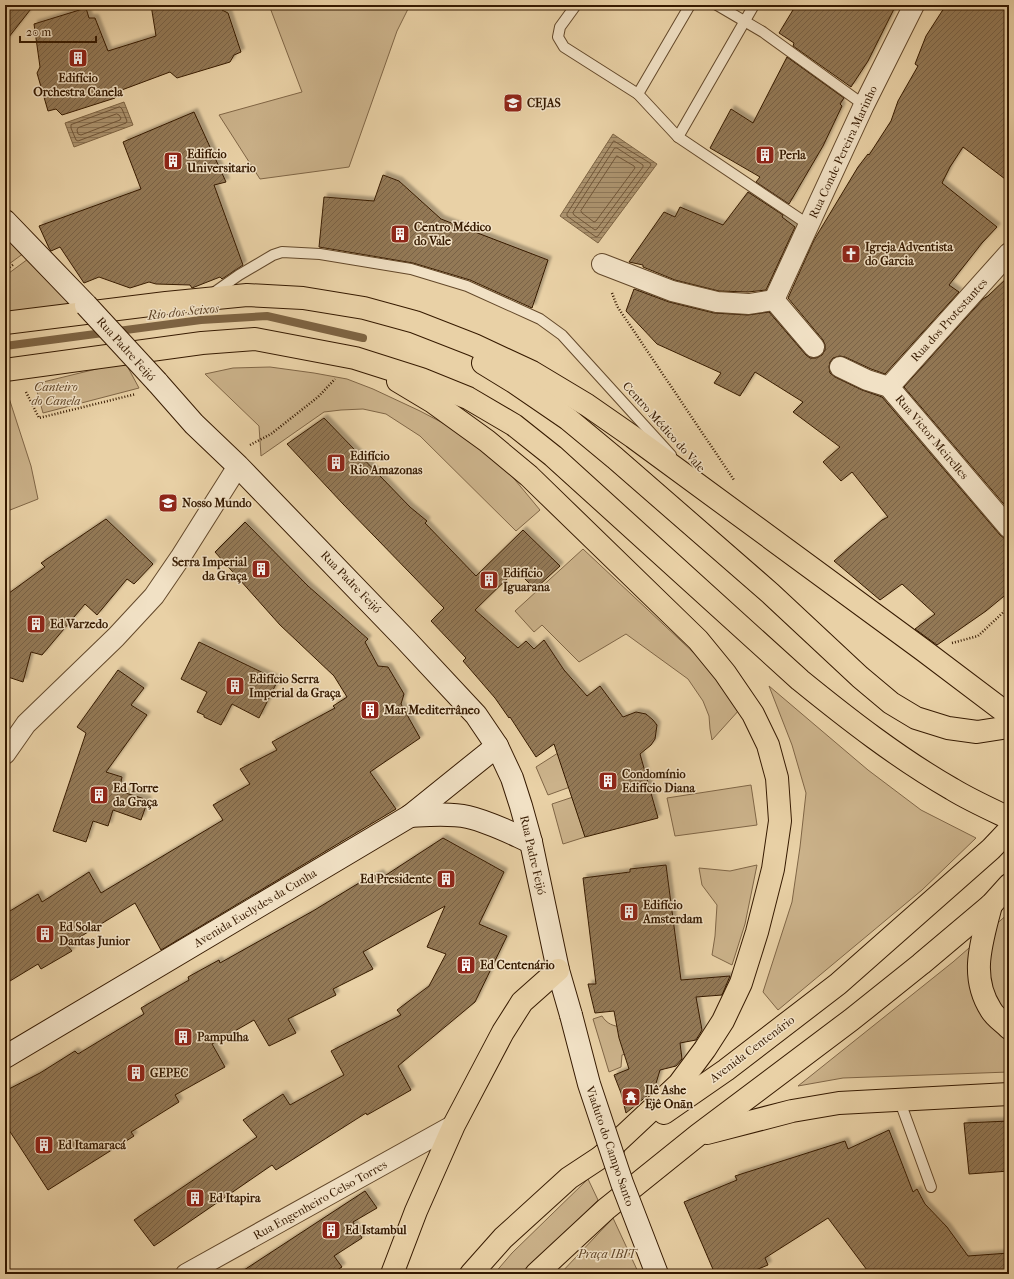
<svg xmlns="http://www.w3.org/2000/svg" width="1014" height="1279" font-family="'IM FELL French Canon',serif">
<style>
.green{fill:#cbb28a;stroke:#806646}
.water{fill:url(#water-rules);stroke:#7d6342}
.lines{fill:none;stroke-linecap:round;stroke-linejoin:round}
.shore{stroke:#715638;stroke-width:1}
.stream{stroke:#7d6342;stroke-width:8}
.building{fill:url(#building-hatch);stroke:#361a01;filter:url(#shadow)}
.lane-casing{stroke:#63482a;stroke-width:12}
.street-casing{stroke:#63482a;stroke-width:22}
.secondary-casing{stroke:#361a01;stroke-width:24}
.primary-casing{stroke:#361a01;stroke-width:24}
.path{stroke:#361a01;stroke-width:2.5;stroke-dasharray:1 2;stroke-linecap:butt}
.lane{stroke:#f1e1c5;stroke-width:10}
.street{stroke:#f1e1c5;stroke-width:20}
.secondary{stroke:#f1e1c5;stroke-width:22}
.primary{stroke:#e9d1a6;stroke-width:22}
.secondary-bridge-casing{stroke:#361a01;stroke-width:24;stroke-linecap:butt}
.secondary-bridge{stroke:#f1e1c5;stroke-width:22}
.labels{text-anchor:middle;stroke-width:3;stroke-linejoin:round;paint-order:stroke}
.poi-label{font-size:12px;font-weight:bold;fill:#361a01;stroke:#f1e1c5;text-anchor:start}
.street-label{font-size:12px;fill:#361a01;stroke:#f1e1c5}
.park-label{font-size:12px;font-style:italic;fill:#63482a;stroke:#f1e1c5}
.water-label{font-size:13px;font-style:italic;fill:#5f4427;stroke:#f1e1c5}
</style>
<defs>
<pattern id="water-rules" width="6" height="5" patternUnits="userSpaceOnUse"><rect width="6" height="5" fill="#ac936e"/><path d="M0 2.5h6" fill="none" stroke="#8d7758"/></pattern>
<pattern id="building-hatch" width="6" height="6" patternUnits="userSpaceOnUse"><rect width="6" height="6" fill="#937957"/><path d="M-1 1l2-2M0 6l6-6M5 7l2-2" fill="none" stroke="#796246"/></pattern>
<filter id="shadow"><feDropShadow dx="3.5" dy="-3.5" stdDeviation="1" flood-color="#0004"/></filter>
</defs>
<rect width="100%" height="100%" fill="#e9d1a6"/>
<filter id="stains"><feTurbulence type="fractalNoise" baseFrequency=".005" numOctaves="4"/><feColorMatrix values="0 0 0 0 .2 0 0 0 0 .09 0 0 0 0 .02 0 0 0 .5 -.17"/></filter>
<radialGradient id="worn" r=".72"><stop offset=".6" stop-color="#630" stop-opacity="0"/><stop offset="1" stop-color="#630" stop-opacity=".3"/></radialGradient>
<g class="green">
<polygon points="269,5 410,5 397,31 349,167 260,179 219,115 302,92"/>
<polygon points="5,234 24,253 5,267"/>
<polygon points="28,259 78,308 5,319 5,276"/>
<polygon points="125,362 139,388 43,413 35,384"/>
<polygon points="270,367 314,373 347,379 373,389 420,411 462,433 506,469 540,510 516,531 420,436 386,414 363,409 341,410 324,412 261,456 259,426 205,374 233,368"/>
<polygon points="9,398 31,466 38,499 5,512 5,399"/>
<polygon points="583,549 712,670 740,709 712,740 710,729 709,716 703,701 688,679 626,634 579,662 542,625 534,632 515,611"/>
<polygon points="769,686 868,770 921,810 976,838 922,890 778,1010 763,992 792,902 800,847 806,793 792,745"/>
<polygon points="558,753 570,787 548,795 536,767"/>
<polygon points="751,785 757,825 675,836 667,798"/>
<polygon points="573,797 585,837 563,844 552,804"/>
<polygon points="757,865 745,924 732,965 712,955 715,936 717,905 702,885 699,868 730,871"/>
<polygon points="1009,913 1009,1072 843,1078 798,1086 953,962"/>
<path d="M602,1016c5,8 11,10 20,11l13,24 -13,4 -1,12 -12,5 -16,-53z"/>
<polygon points="588,1179 598,1200 523,1274 494,1274 512,1253"/>
<polygon points="613,1218 639,1274 560,1274"/>
</g>
<g class="water">
<polygon points="124,102 133,125 74,147 65,123"/>
<polygon points="613,134 657,164 598,243 560,216"/>
</g>
<g class="lines">
<g class="shore">
<polygon points="120,107 122,109 127,121 126,123 78,141 76,140 71,128 71,125"/>
<polygon points="117,114 119,115 121,118 120,120 81,135 78,134 77,130 78,128"/>
<polygon points="614,141 650,163 651,165 598,236 596,237 567,216 567,214"/>
<polygon points="615,148 617,148 643,165 643,167 597,229 595,230 574,215 573,213"/>
<polygon points="617,156 634,166 635,168 596,221 594,222 582,213 581,211"/>
</g>
<polyline class="stream" points="5,346 201,320 267,316 363,338"/>
</g>
<g class="building">
<polygon points="5,5 34,5 5,42"/>
<polygon points="151,5 219,5 222,10 228,13 241,52 234,55 230,62 177,78 170,72 119,91 115,98 62,115 56,109 48,111 37,73 40,67 34,24 86,8 89,18 95,18 108,51 156,36"/>
<polygon points="796,5 896,5 868,61 851,87 793,46 794,43 779,33"/>
<polygon points="946,5 1009,5 1009,182 963,147 950,167 942,183 997,227 982,243 949,285 959,292 885,374 871,369 845,357 840,356 833,358 830,362 829,367 830,373 835,377 862,390 882,397 1000,535 1005,539 1009,539 1009,592 986,611 937,645 915,629 935,614 902,584 880,600 834,561 882,520 888,517 852,472 841,481 823,462 840,447 793,412 803,402 755,372 740,396 714,383 721,373 657,344 626,311 634,289 669,302 714,313 748,315 769,312 806,355 810,358 816,358 822,355 825,350 825,345 823,340 788,298 814,240 858,167 868,154 869,155 891,121 898,101 918,66 915,64 926,36"/>
<polygon points="787,57 844,98 840,104 842,106 823,146 789,204 756,182 760,177 710,148 731,109 753,123"/>
<polygon points="194,112 226,182 214,185 243,265 222,279 220,277 192,288 190,285 156,284 149,282 130,288 99,277 84,283 60,247 51,251 49,248 39,226 141,189 123,142"/>
<polygon points="383,175 399,181 441,219 548,260 532,308 470,280 413,263 319,247 324,197 374,201"/>
<polygon points="748,192 783,215 782,217 795,227 766,290 748,292 719,291 675,280 643,267 643,265 629,262 664,212 675,217 680,207 723,225"/>
<polygon points="1009,276 1009,510 904,387 983,299 988,296"/>
<polygon points="324,418 410,507 427,521 425,523 476,576 523,530 560,566 535,589 516,570 475,610 518,648 526,641 534,649 544,640 564,670 587,696 600,686 623,717 636,712 646,714 653,720 657,725 655,739 651,745 640,754 658,818 585,837 554,744 536,757 510,717 509,718 495,698 463,661 466,658 431,621 444,608 343,504 287,444"/>
<polygon points="106,519 153,564 134,584 127,579 97,615 85,604 42,655 31,652 23,682 5,676 5,596 45,567 41,563"/>
<polygon points="245,522 308,586 368,639 365,642 378,666 388,667 404,694 401,704 420,738 370,772 396,809 161,950 135,903 67,945 72,951 41,969 38,964 5,984 5,914 38,894 42,902 89,872 101,893 223,820 213,805 250,784 240,769 277,750 272,742 335,708 333,706 347,697 334,676 280,625 215,552"/>
<polygon points="199,642 278,680 259,718 232,704 221,725 204,717 204,715 197,712 207,692 181,679"/>
<polygon points="118,670 144,688 131,705 147,715 106,772 122,777 119,791 148,800 141,820 113,810 108,826 93,821 86,842 53,831 86,733 77,727"/>
<polygon points="443,838 504,872 479,924 507,936 475,1002 398,1066 411,1090 367,1115 366,1113 276,1170 272,1165 154,1246 134,1220 257,1137 243,1120 283,1094 290,1105 344,1075 331,1051 401,1015 397,1010 429,986 446,954 427,947 445,906 363,952 373,969 333,989 336,995 288,1019 296,1033 269,1046 254,1020 212,1044 225,1067 175,1095 179,1102 131,1132 134,1136 48,1190 5,1124 5,1091 40,1073 75,1051 78,1054 144,1014 141,1008 189,980 188,977 219,960 220,963 313,911 359,883 380,873 383,877"/>
<polygon points="666,865 681,980 730,976 722,995 696,997 702,1030 696,1040 680,1043 682,1059 676,1066 660,1070 654,1090 626,1113 621,1093 614,1075 629,1069 619,1038 614,1011 595,1013 588,984 596,984 583,878 630,872 630,869"/>
<polygon points="1009,1121 1009,1171 969,1174 964,1123"/>
<polygon points="889,1130 913,1192 917,1189 925,1204 947,1227 968,1256 1009,1253 1009,1274 870,1274 828,1218 765,1258 768,1265 746,1274 715,1274 684,1202 737,1180 735,1176 845,1141 848,1149"/>
<polygon points="365,1191 377,1208 353,1222 362,1238 334,1256 342,1267 331,1274 238,1274"/>
</g>
<g class="lines">
<defs>
<g id="lane">
<polyline points="576,5 560,27 558,37 564,47 638,94"/>
<polyline points="690,5 638,94 678,137 809,225"/>
<polyline points="717,5 763,32 864,105"/>
<polyline points="678,137 754,5"/>
<polyline points="212,294 239,275 273,255 282,252 320,254 411,269 467,286 540,319 562,335 671,455"/>
<polyline points="899,1099 931,1187"/>
</g>
<g id="street">
<polyline points="602,264 672,291 717,302 749,304 774,300 814,347"/>
<polyline points="774,300 864,105 914,5"/>
<polyline points="840,367 867,380 889,387 1009,528"/>
<polyline points="889,387 1009,253"/>
<polyline points="5,754 26,724 116,637 154,596 180,558 238,466"/>
<polyline points="186,1274 454,1125"/>
</g>
<g id="secondary">
<polyline points="5,221 86,305"/>
<polyline points="157,382 194,424 238,466 406,640 476,715 497,746 512,778 521,806 531,842 558,970 571,1015"/>
<path d="M410,816c19,-1 39,-3 58,1 22,5 43,16 63,25"/>
<polyline points="5,1057 410,816 497,746"/>
</g>
<g id="primary">
<polyline points="5,323 166,303 247,295 303,298 364,308 415,322 474,345 532,372 587,405 633,437 923,650 1009,715"/>
<polyline points="483,363 514,382 568,419 615,458 770,593 860,677 891,703 916,718 948,728 977,732 1009,727"/>
<path d="M5,370l197,-27 53,-4 100,19 66,21 47,19 46,27 39,31 247,224c48,39 98,78 152,109 18,11 38,20 57,29"/>
<polyline points="398,381 433,402 487,441 529,476 698,640 725,673 753,714 768,745 777,778 780,821 773,869 757,932 741,983 723,1021 705,1049 679,1084 601,1157"/>
<path d="M991,905c-9,36 -22,71 0,105 4,7 12,12 18,18"/>
<polyline points="664,1113 726,1070 838,984 991,849 1009,830"/>
<polyline points="707,1133 792,1111 839,1103 1009,1094"/>
<polyline points="392,1274 416,1211 454,1125 503,1032 522,1002 558,970"/>
<polyline points="471,1274 503,1238 569,1178 613,1149"/>
<polyline points="536,1274 606,1209 698,1135 851,1020 921,964 991,905 1009,885"/>
</g>
</defs>
<use href="#lane" class="lane-casing"/>
<use href="#street" class="street-casing"/>
<use href="#secondary" class="secondary-casing"/>
<use href="#primary" class="primary-casing"/>
<g class="path">
<polyline points="5,271 14,264"/>
<polyline points="612,293 617,306 734,480"/>
<polyline points="26,392 39,418 136,394"/>
<polyline points="250,445 271,434 318,397 335,379"/>
<polyline points="952,643 978,636 1009,607"/>
</g>
<use href="#lane" class="lane"/>
<use href="#street" class="street"/>
<use href="#secondary" class="secondary"/>
<use href="#primary" class="primary"/>
<defs>
<g id="secondary-bridge">
<polyline points="86,305 157,382"/>
<polyline points="571,1015 589,1084 622,1183 657,1274"/>
</g>
</defs>
<use href="#secondary-bridge" class="secondary-bridge-casing"/>
<use href="#secondary-bridge" class="secondary-bridge"/>
</g>
<defs>
<symbol id="building-square" viewBox="-11 -11 22 22"><rect x="-9" y="-9" width="18" height="18" rx="4" fill="#8f2418" stroke="#f1e1c5"/><path d="M-4-6H4V6H1V3H-1V6H-4ZM-2.5-4.3h1.7v1.8h-1.7ZM.8-4.3h1.7v1.8H.8ZM-2.5-1h1.7V.8h-1.7ZM.8-1h1.7V.8H.8Z" fill="#fff"/></symbol>
<symbol id="school-square" viewBox="-11 -11 22 22"><rect x="-9" y="-9" width="18" height="18" rx="4" fill="#8f2418" stroke="#f1e1c5"/><path d="M0-5L7-2L0 1L-7-2ZM-4 1L0 2.5L4 1V4Q0 6-4 4Z" fill="#fff"/></symbol>
<symbol id="church-square" viewBox="-11 -11 22 22"><rect x="-9" y="-9" width="18" height="18" rx="4" fill="#8f2418" stroke="#f1e1c5"/><path d="M-1.2-6h2.4v3.5h3.3v2.4h-3.3V6h-2.4V-.1h-3.3v-2.4h3.3Z" fill="#fff"/></symbol>
<symbol id="temple-square" viewBox="-11 -11 22 22"><rect x="-9" y="-9" width="18" height="18" rx="4" fill="#8f2418" stroke="#f1e1c5"/><path d="M0-6L5-2H3V0L6.5 2.5H4V6H1.5V3h-3V6H-4V2.5H-6.5L-3 0V-2H-5Z" fill="#fff"/></symbol>
</defs>
<g fill-rule="evenodd">
<use href="#building-square" x="67" y="47" width="22" height="22"/>
<use href="#school-square" x="502" y="92" width="22" height="22"/>
<use href="#building-square" x="754" y="144" width="22" height="22"/>
<use href="#building-square" x="162" y="150" width="22" height="22"/>
<use href="#building-square" x="389" y="223" width="22" height="22"/>
<use href="#church-square" x="840" y="243" width="22" height="22"/>
<use href="#building-square" x="325" y="452" width="22" height="22"/>
<use href="#school-square" x="157" y="492" width="22" height="22"/>
<use href="#building-square" x="250" y="558" width="22" height="22"/>
<use href="#building-square" x="478" y="569" width="22" height="22"/>
<use href="#building-square" x="25" y="613" width="22" height="22"/>
<use href="#building-square" x="224" y="675" width="22" height="22"/>
<use href="#building-square" x="359" y="699" width="22" height="22"/>
<use href="#building-square" x="597" y="770" width="22" height="22"/>
<use href="#building-square" x="88" y="784" width="22" height="22"/>
<use href="#building-square" x="435" y="868" width="22" height="22"/>
<use href="#building-square" x="618" y="901" width="22" height="22"/>
<use href="#building-square" x="34" y="923" width="22" height="22"/>
<use href="#building-square" x="455" y="954" width="22" height="22"/>
<use href="#building-square" x="172" y="1026" width="22" height="22"/>
<use href="#building-square" x="125" y="1062" width="22" height="22"/>
<use href="#temple-square" x="620" y="1086" width="22" height="22"/>
<use href="#building-square" x="33" y="1134" width="22" height="22"/>
<use href="#building-square" x="184" y="1187" width="22" height="22"/>
<use href="#building-square" x="320" y="1219" width="22" height="22"/>
</g>
<g class="labels">
<g class="poi-label">
<text x="78" y="82" text-anchor="middle">Edifício<tspan x="78" dy="14">Orchestra Canela</tspan></text>
<text x="527" y="107">CEJAS</text>
<text x="187" y="158">Edifício<tspan x="187" dy="14">Universitario</tspan></text>
<text x="779" y="159">Perla</text>
<text x="414" y="231">Centro Médico<tspan x="414" dy="14">do Vale</tspan></text>
<text x="865" y="251">Igreja Adventista<tspan x="865" dy="14">do Garcia</tspan></text>
<text x="350" y="460">Edifício<tspan x="350" dy="14">Rio Amazonas</tspan></text>
<text x="182" y="507">Nosso Mundo</text>
<text x="247" y="566" text-anchor="end">Serra Imperial<tspan x="247" dy="14">da Graça</tspan></text>
<text x="503" y="577">Edifício<tspan x="503" dy="14">Iguarana</tspan></text>
<text x="50" y="628">Ed Varzedo</text>
<text x="249" y="683">Edifício Serra<tspan x="249" dy="14">Imperial da Graça</tspan></text>
<text x="384" y="714">Mar Mediterrâneo</text>
<text x="622" y="778">Condomínio<tspan x="622" dy="14">Edifício Diana</tspan></text>
<text x="113" y="792">Ed Torre<tspan x="113" dy="14">da Graça</tspan></text>
<text x="432" y="883" text-anchor="end">Ed Presidente</text>
<text x="643" y="909">Edifício<tspan x="643" dy="14">Amsterdam</tspan></text>
<text x="59" y="931">Ed Solar<tspan x="59" dy="14">Dantas Junior</tspan></text>
<text x="480" y="969">Ed Centenário</text>
<text x="197" y="1041">Pampulha</text>
<text x="150" y="1077">GEPEC</text>
<text x="645" y="1094">Ilê Ashe<tspan x="645" dy="14">Ejê Onãn</tspan></text>
<text x="58" y="1149">Ed Itamaracá</text>
<text x="209" y="1202">Ed Itapira</text>
<text x="345" y="1234">Ed Istambul</text>
</g>
<g class="street-label">
<text transform="translate(843 152) rotate(-65)" y="4">Rua Conde Pereira Marinho</text>
<text transform="translate(949 320) rotate(-48)" y="4">Rua dos Protestantes</text>
<text transform="translate(126 349) rotate(48)" y="4">Rua Padre Feijó</text>
<text transform="translate(664 427) rotate(48)" y="4">Centro Médico do Vale</text>
<text transform="translate(932 437) rotate(50)" y="4">Rua Victor Meirelles</text>
<text transform="translate(351 582) rotate(46)" y="4">Rua Padre Feijó</text>
<text transform="translate(533 855) rotate(77)" y="4">Rua Padre Feijó</text>
<text transform="translate(255 908) rotate(-31)" y="4">Avenida Euclydes da Cunha</text>
<text transform="translate(752 1049) rotate(-37)" y="4">Avenida Centenário</text>
<text transform="translate(610 1146) rotate(71)" y="4">Viaduto do Campo Santo</text>
<text transform="translate(320 1200) rotate(-29)" y="4">Rua Engenheiro Celso Torres</text>
</g>
<g class="park-label">
<text x="56" y="391">Canteiro<tspan x="56" dy="14">do Canela</tspan></text>
<text x="607" y="1258">Praça IBIT</text>
</g>
<g class="water-label">
<text transform="translate(183 311) rotate(-6)" y="5">Rio dos Seixos</text>
</g>
</g>
<rect width="1014" height="1279" fill="none" stroke="#e9d1a6" stroke-width="20"/>
<rect x="6" y="6" width="1002" height="1267" fill="none" stroke="#361a01" stroke-width="2"/>
<rect x="10" y="10" width="994" height="1259" fill="none" stroke="#361a01"/>
<path d="M20 36v6h76v-6" fill="none" stroke="#361a01" stroke-width="2"/>
<text x="26" y="36" font-size="12" fill="#361a01" stroke="#f1e1c5" stroke-width="3" paint-order="stroke">20 m</text>
<rect width="100%" height="100%" filter="url(#stains)"/>
<rect width="100%" height="100%" fill="url(#worn)"/>
</svg>
